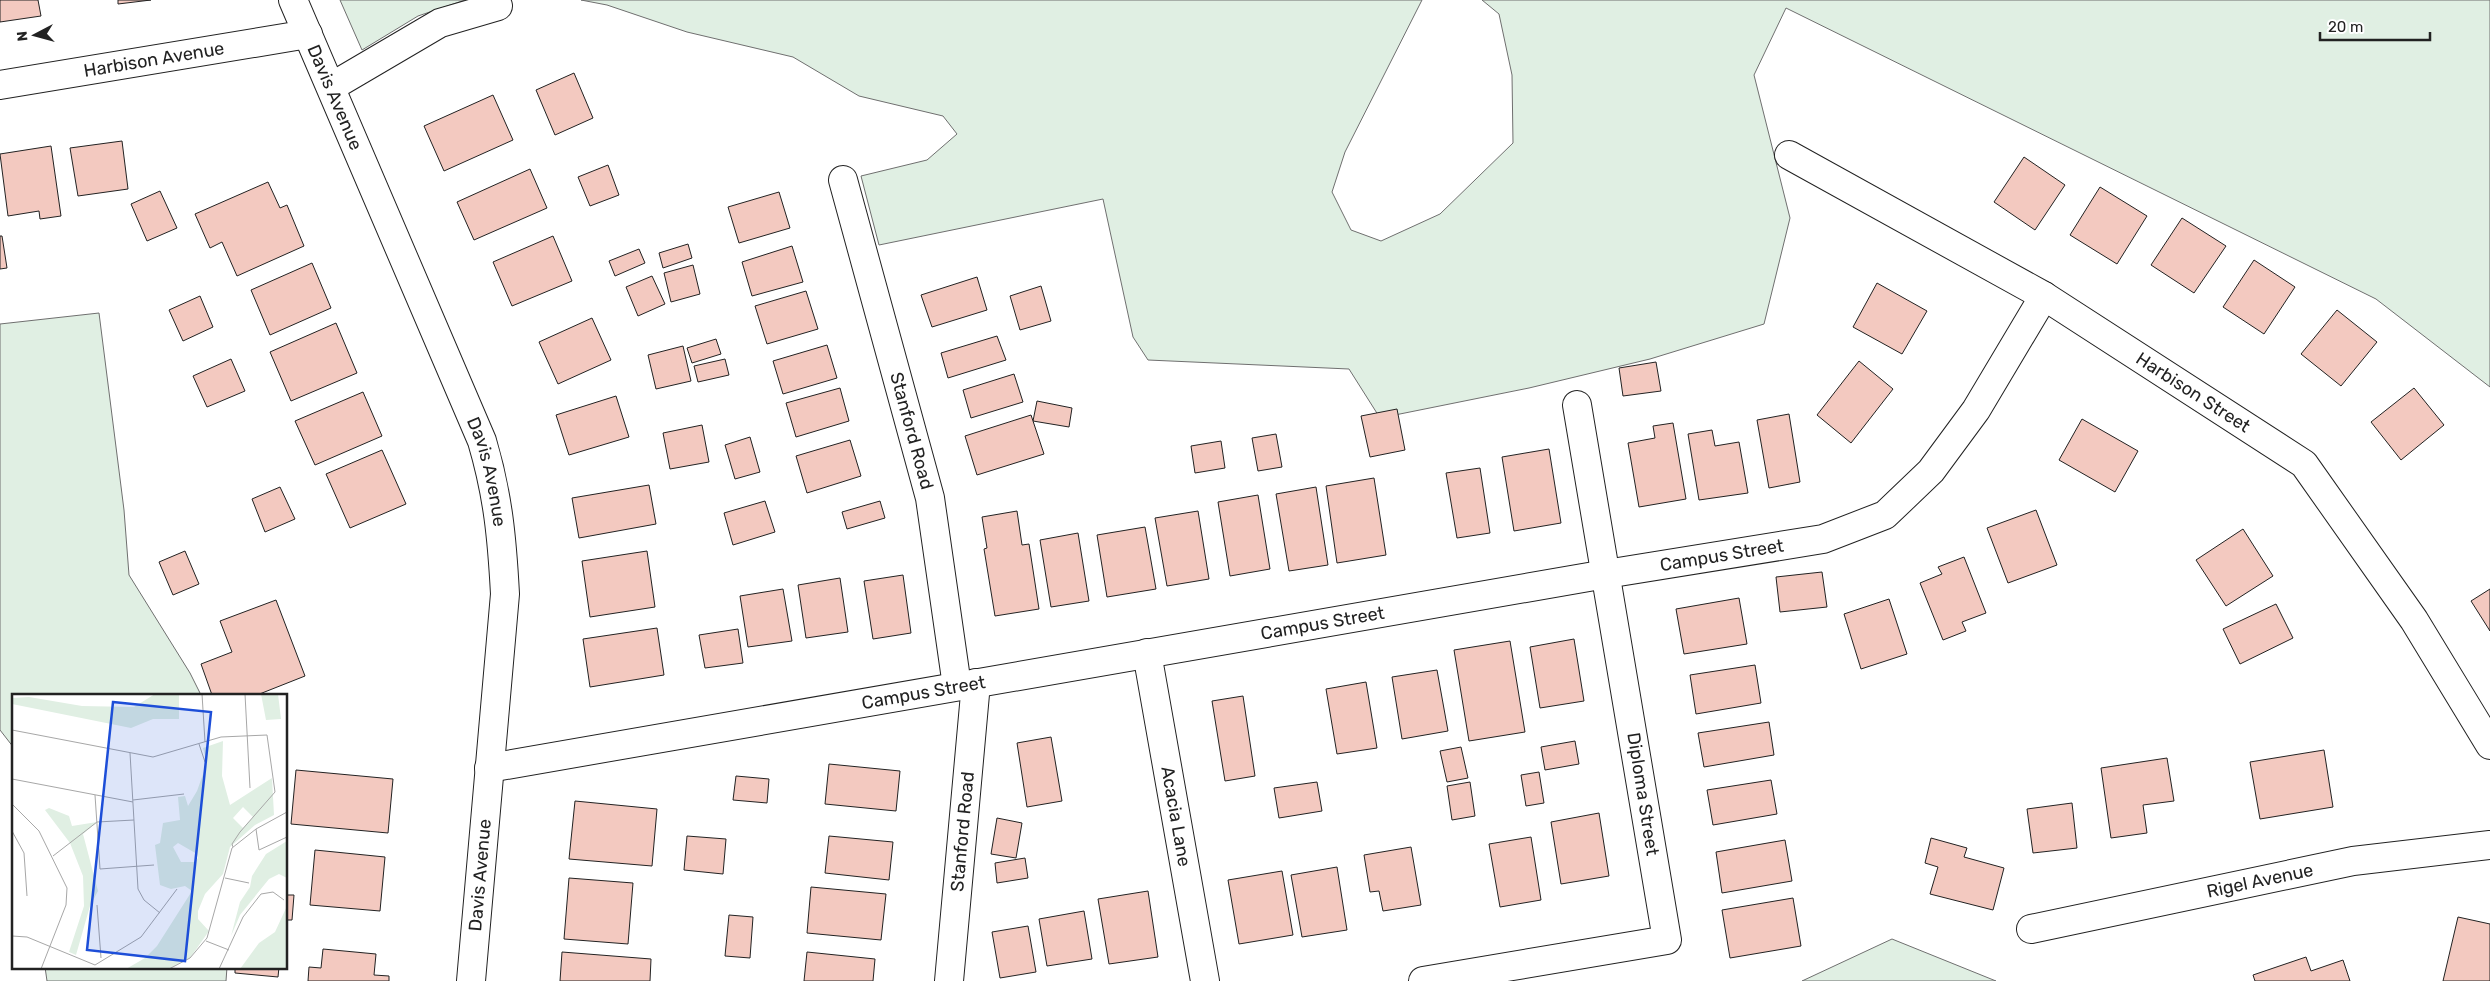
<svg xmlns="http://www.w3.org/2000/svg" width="2490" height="981" font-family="Rubik,sans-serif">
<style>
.green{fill:#e0efe3;stroke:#6f6f6f}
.building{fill:#f3c9c0;stroke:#222}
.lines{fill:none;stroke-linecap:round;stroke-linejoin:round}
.minor-casing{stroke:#222;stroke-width:30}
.minor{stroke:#fff;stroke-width:28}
.labels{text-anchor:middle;stroke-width:4;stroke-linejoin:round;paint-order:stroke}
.street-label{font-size:18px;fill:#222;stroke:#fff}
.inset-road{fill:none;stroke:#a7a7a7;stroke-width:1}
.view{fill:#1d4ed8;fill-opacity:0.15;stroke:#1d4ed8;stroke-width:2.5}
.inset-edge{fill:none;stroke:#222;stroke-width:2.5}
</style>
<rect width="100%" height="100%" fill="#fff"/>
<g class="green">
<polygon points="340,0 465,0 418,16 362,50"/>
<polygon points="581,0 1422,0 1345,152 1332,192 1351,230 1381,241 1440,214 1513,143 1512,75 1499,14 1482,0 2490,0 2490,387 2376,299 1786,8 1754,75 1790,218 1764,324 1650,359 1529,388 1380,418 1349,369 1148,360 1133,337 1103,199 879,245 861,176 927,160 957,134 943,116 859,96 793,57 687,32 607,5"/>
<polygon points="99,313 124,510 129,575 190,673 201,695 14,695 14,748 0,730 0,324"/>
<polygon points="1892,939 1996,981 1802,981"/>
<polygon points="45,967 227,967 226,981 47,981"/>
</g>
<g class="building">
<polygon points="0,0 38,0 41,16 0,22"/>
<polygon points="118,0 151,0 118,4"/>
<polygon points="574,73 593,118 555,135 536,90"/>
<polygon points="493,95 513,140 444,171 424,126"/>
<polygon points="122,141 128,189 78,196 70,148"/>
<polygon points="51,146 61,216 40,219 39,211 8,216 0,154"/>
<polygon points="2024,157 2065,185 2035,230 1994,202"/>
<polygon points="608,165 619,195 590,206 578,177"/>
<polygon points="530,169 547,208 474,240 457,202"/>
<polygon points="268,182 280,208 287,205 304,246 237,276 222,242 210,248 195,214"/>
<polygon points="2100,187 2147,216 2117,264 2070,235"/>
<polygon points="160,191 177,228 147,241 131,204"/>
<polygon points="779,192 790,228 739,243 728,207"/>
<polygon points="2182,218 2226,246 2194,293 2151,265"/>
<polygon points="0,236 2,236 7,268 0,269"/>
<polygon points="553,236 572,281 512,306 493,262"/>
<polygon points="688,244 692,258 663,268 659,253"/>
<polygon points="792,246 803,282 752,296 742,262"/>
<polygon points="639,249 645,263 615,276 609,261"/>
<polygon points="2254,260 2295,287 2264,334 2223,307"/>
<polygon points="312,263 331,308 270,335 251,290"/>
<polygon points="693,265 700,294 671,302 664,273"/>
<polygon points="652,276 665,304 638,316 626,287"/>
<polygon points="977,277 987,310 932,327 921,295"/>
<polygon points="1877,283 1927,311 1902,354 1853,327"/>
<polygon points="1041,286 1051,321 1020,330 1010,296"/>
<polygon points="806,291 818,329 767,344 755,306"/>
<polygon points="200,296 213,327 183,341 169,310"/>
<polygon points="2337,310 2377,342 2341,386 2301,354"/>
<polygon points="592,318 611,360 558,384 539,342"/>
<polygon points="336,323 357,373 291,401 270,352"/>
<polygon points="997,336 1006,360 948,378 941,353"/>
<polygon points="716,339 721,354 692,363 687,348"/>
<polygon points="827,345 837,378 783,394 773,361"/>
<polygon points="683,346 691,381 656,389 648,355"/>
<polygon points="231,359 245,391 207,407 193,376"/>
<polygon points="725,359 729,375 698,382 694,366"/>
<polygon points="1859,361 1893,389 1851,443 1817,415"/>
<polygon points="1656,362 1661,391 1623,396 1619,368"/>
<polygon points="1014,374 1023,402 971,418 963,390"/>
<polygon points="840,388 849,421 796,437 786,403"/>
<polygon points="2414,388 2444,425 2401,460 2371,422"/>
<polygon points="363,392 382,436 315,465 295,421"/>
<polygon points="616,396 629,437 569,455 556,415"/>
<polygon points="1037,401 1072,408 1069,427 1033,421"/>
<polygon points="1397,409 1405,450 1370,457 1361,416"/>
<polygon points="1789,414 1800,482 1769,488 1757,420"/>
<polygon points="1031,415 1044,454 977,475 965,436"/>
<polygon points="2082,419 2138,451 2115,492 2059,460"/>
<polygon points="1673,423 1686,499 1639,507 1628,443 1655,438 1653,426"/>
<polygon points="702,425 709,462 670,469 663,433"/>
<polygon points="1712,430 1715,446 1739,442 1748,493 1699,500 1688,434"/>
<polygon points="1276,434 1282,467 1258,471 1252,438"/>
<polygon points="750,437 760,472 735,479 725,445"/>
<polygon points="850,440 861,476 807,493 796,456"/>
<polygon points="1221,441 1225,468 1195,473 1191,446"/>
<polygon points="1549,449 1561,523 1514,531 1502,457"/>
<polygon points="382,450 406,504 350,528 326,474"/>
<polygon points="1480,468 1490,533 1457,538 1446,473"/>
<polygon points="1374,478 1386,555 1337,563 1326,486"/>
<polygon points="649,485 656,524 579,538 572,498"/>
<polygon points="280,487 295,519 265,532 252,499"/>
<polygon points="1316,487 1328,565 1289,571 1276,494"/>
<polygon points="1258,495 1270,569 1230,576 1218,502"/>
<polygon points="765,501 775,532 733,545 724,513"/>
<polygon points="880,501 885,518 847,529 842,512"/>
<polygon points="2036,510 2057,565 2008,583 1987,528"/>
<polygon points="1017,511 1022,545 1029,544 1039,609 995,616 984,549 987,548 982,517"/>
<polygon points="1198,511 1209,579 1167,586 1155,518"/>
<polygon points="1145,527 1156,589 1107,597 1097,535"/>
<polygon points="2243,529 2273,576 2226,606 2196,560"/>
<polygon points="1078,533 1089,601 1051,607 1040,540"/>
<polygon points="185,551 199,584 173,595 159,562"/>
<polygon points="647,551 655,607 590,617 582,561"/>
<polygon points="1964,557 1986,613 1962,622 1966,631 1943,640 1920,583 1942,574 1938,567"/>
<polygon points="1822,572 1827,607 1780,612 1776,577"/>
<polygon points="903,575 911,633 873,639 864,581"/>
<polygon points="840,578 848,632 806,638 798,585"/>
<polygon points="783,589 792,641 748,647 740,596"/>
<polygon points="2490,589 2490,631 2471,601"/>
<polygon points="1739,598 1747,644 1684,654 1676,609"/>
<polygon points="1889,599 1907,654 1861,669 1844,614"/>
<polygon points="276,600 305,676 257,695 212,695 201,664 232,652 220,621"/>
<polygon points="2276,604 2293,638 2240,664 2223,629"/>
<polygon points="657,628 664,675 590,687 583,639"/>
<polygon points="738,629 743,663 705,668 699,635"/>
<polygon points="1574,639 1584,701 1540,708 1530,647"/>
<polygon points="1510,641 1525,732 1469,741 1454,650"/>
<polygon points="1755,665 1761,703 1696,714 1690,675"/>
<polygon points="1437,670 1448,731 1402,739 1392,677"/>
<polygon points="1366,682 1377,748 1337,754 1326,689"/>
<polygon points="1243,696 1255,776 1225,781 1212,701"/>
<polygon points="1769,722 1774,755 1704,767 1698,733"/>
<polygon points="1051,737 1062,801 1027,807 1017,743"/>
<polygon points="1575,741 1579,764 1545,770 1541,747"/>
<polygon points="1461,747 1468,778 1447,782 1440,751"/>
<polygon points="2324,750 2333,807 2260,819 2250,762"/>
<polygon points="2167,758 2174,801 2143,805 2147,833 2111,838 2101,768"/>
<polygon points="829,764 900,771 896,811 825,804"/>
<polygon points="296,770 393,779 388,833 291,824"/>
<polygon points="1539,772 1544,803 1526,806 1521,775"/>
<polygon points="736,776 769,779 767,803 733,800"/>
<polygon points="1771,780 1777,814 1713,825 1707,790"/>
<polygon points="1317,782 1322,811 1279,818 1274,788"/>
<polygon points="1470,782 1475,816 1452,820 1447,786"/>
<polygon points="575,801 657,809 652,866 569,859"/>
<polygon points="2072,803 2077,848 2033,853 2027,809"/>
<polygon points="1599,813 1609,876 1561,884 1551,822"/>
<polygon points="997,818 1022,823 1016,858 991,854"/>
<polygon points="687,836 726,839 723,874 684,870"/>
<polygon points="829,836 893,842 889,880 825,873"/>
<polygon points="1531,837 1541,900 1500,907 1489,844"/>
<polygon points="1931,838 1967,848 1964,857 2004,868 1993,910 1930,894 1938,867 1925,863"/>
<polygon points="1785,840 1792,881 1722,893 1716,852"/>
<polygon points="1411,847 1421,905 1383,911 1379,891 1370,892 1364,855"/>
<polygon points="315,850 385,857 380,911 310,905"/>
<polygon points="1025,858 1028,878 997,883 995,863"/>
<polygon points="1337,867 1347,930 1302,937 1291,875"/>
<polygon points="1282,871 1293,935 1239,944 1228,880"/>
<polygon points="569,878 633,883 628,944 564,939"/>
<polygon points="811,887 886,894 881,940 807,933"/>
<polygon points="1148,891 1158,957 1109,964 1098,899"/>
<polygon points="286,895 294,895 292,920 286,920"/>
<polygon points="1793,898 1801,946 1730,958 1722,910"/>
<polygon points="1084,911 1092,959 1047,966 1039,919"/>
<polygon points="729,915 753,917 750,958 725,956"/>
<polygon points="2458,917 2490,924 2490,981 2443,981"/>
<polygon points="1028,926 1036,972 1000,978 992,932"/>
<polygon points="323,949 376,954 374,975 389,976 389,981 308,981 309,967 321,968"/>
<polygon points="562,952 651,959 650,981 560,981"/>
<polygon points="807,952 875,959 873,981 804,981"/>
<polygon points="2306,957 2311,971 2343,960 2350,981 2255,981 2253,975"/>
<polygon points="235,967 279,967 278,977 235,973"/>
</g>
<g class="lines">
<defs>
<g id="minor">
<path id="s1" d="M293,0l189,441c16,54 20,97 23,153l-34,387"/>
<path id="s2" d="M0,85l308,-51"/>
<polyline points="331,87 440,23 498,6"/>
<path id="s3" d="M1789,155l255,141 260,168 110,156 76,125"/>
<path id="s4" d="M843,180l87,318 27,188"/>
<path id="s5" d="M1147,653l58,328"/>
<path id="s6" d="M489,768l1117,-194 217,-35 62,-24 46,-44 45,-61 68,-114"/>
<path id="s7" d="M2031,929l322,-68 137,-16"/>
<path id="s8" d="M949,981l27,-298"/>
<polyline points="1423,981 1667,940 1577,405"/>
</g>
</defs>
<use href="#minor" class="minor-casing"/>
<use href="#minor" class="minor"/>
</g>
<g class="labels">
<g class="street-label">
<text dy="6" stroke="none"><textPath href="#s2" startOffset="156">Harbison Avenue</textPath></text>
<text dy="6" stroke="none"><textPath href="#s1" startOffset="106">Davis Avenue</textPath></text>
<text dy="6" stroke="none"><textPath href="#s3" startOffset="469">Harbison Street</textPath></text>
<text dy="6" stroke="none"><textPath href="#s4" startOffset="260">Stanford Road</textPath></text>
<text dy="6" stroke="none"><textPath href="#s1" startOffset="511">Davis Avenue</textPath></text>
<text dy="6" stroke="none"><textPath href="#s6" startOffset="1251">Campus Street</textPath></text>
<text dy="6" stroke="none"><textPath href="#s6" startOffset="846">Campus Street</textPath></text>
<text dy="6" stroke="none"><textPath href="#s6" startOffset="441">Campus Street</textPath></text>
<text transform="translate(1643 794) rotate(81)" y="6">Diploma Street</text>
<text dy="6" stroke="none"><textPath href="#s5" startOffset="166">Acacia Lane</textPath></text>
<text dy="6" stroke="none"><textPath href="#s8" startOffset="150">Stanford Road</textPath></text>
<text transform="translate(480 875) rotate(-85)" y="6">Davis Avenue</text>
<text dy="6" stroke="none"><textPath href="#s7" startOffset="234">Rigel Avenue</textPath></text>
</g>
</g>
<g transform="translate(12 694)">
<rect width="275" height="275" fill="#fff"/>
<path d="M143,0h24v25h-26l-22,9 -119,-24v-6l17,-1 53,9 52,1zM249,0h17l3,25 -15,1zM211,47l-1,35 8,29 42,-27 2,37 -19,10 -25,22 -7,27 -18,20 -7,17v8l11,12 -19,27 -21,11h-43l19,-11 12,-12 35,-55 -7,-5 -14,3 -11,-4 -5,-40 5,-2 3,-20 17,-3 -2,-23 7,-1 3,10 9,-15 10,-28 -4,-15zM231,113l10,10 -10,11 -10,-10zM166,149l19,11 1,4 -4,4h-13l-8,-15zM37,114l20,8 3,10 25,-4 -14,12 15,57 -8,15 -14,49 -7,-3 15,-46 -1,-30 -13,-33 -25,-33zM275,147v37l-8,-4 -10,5 -29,36 -9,21 9,-34 10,-15 2,-11 14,-22zM275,212v63h-47l19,-26 16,-11z" fill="#e0efe3" fill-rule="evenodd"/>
<path class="inset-road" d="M190,0l3,48M233,0l5,94M0,36l141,27 68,-20 46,-2 8,57 -35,40 -8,12 1,3M187,50l6,18M118,59l8,136 6,11 16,13M0,85l121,23M83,101l5,74 54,-4M121,106l51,-6M0,110l27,27 28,57 -1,17 -25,64M244,135l3,21 28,-13M0,137l12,22 3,43M41,162l44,-34 37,-2M213,184l24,5M85,211l4,53M0,242l15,1 68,28 46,-28 36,-48M194,247l23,9M157,275l21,-11 17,-20 25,-90 24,-19 31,-17M207,275l24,-52 18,-23 12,-2 11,8"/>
<path class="view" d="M101,8l98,10 -26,249 -98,-11z"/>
<rect width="275" height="275" class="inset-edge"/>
</g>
<g transform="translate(35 35) rotate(264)" stroke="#ffffff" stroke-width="4" paint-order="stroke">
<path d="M0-4L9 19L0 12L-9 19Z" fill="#222222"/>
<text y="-8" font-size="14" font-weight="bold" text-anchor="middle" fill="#222222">N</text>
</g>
<path d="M2320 32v8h110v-8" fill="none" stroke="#222222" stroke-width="2.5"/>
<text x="2328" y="32" font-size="15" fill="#222222" stroke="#ffffff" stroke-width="4" paint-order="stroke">20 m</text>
</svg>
